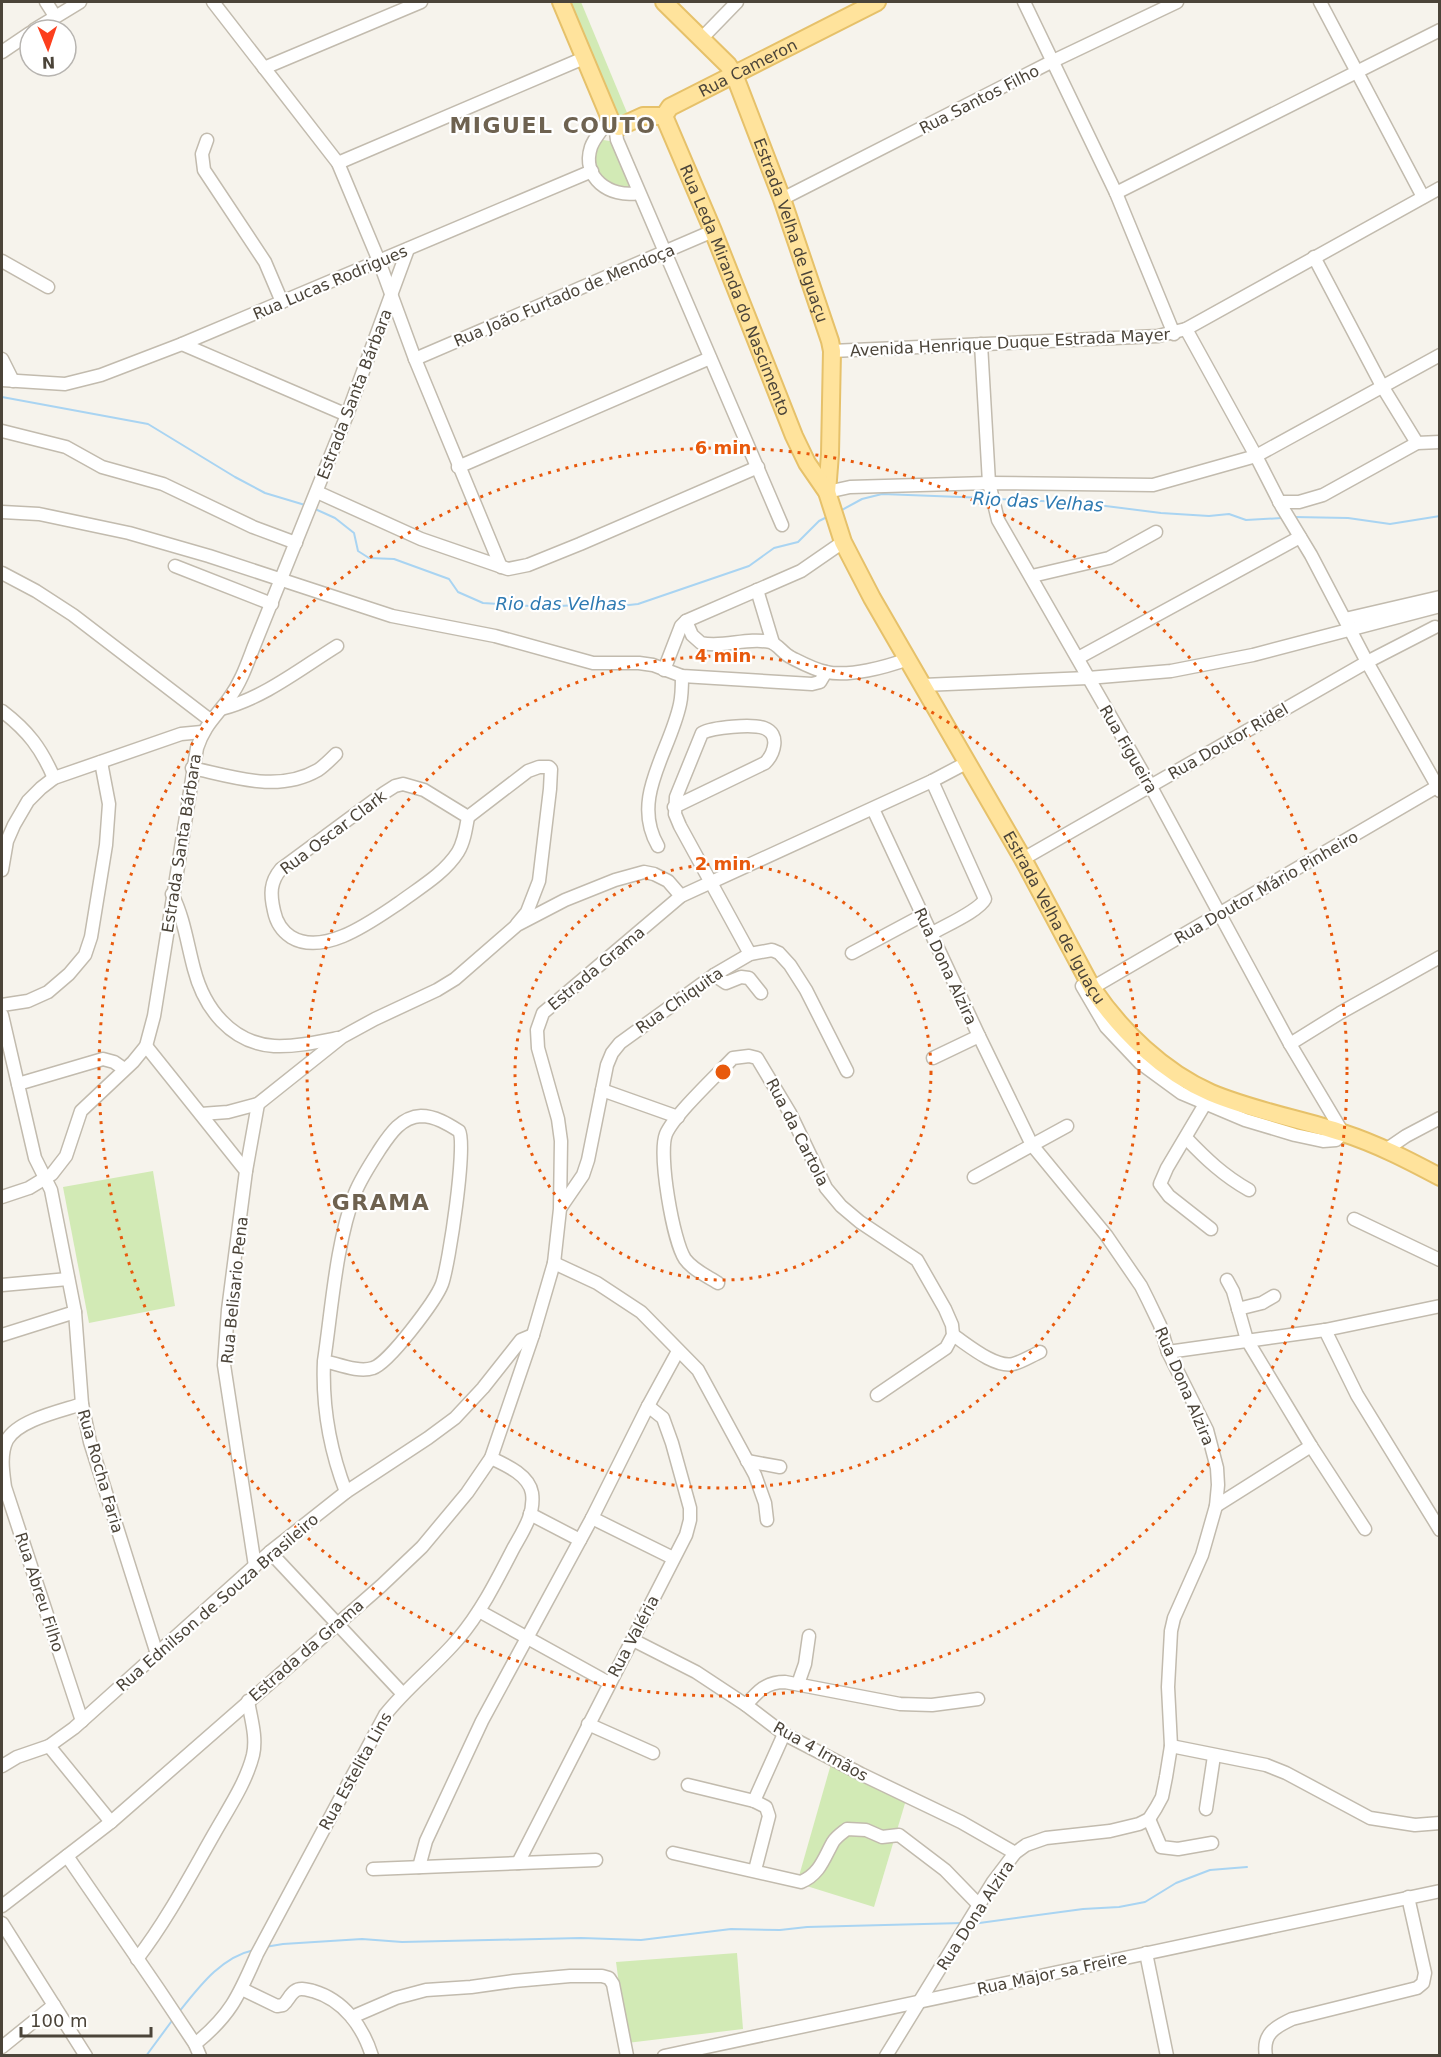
<svg xmlns="http://www.w3.org/2000/svg" width="1441" height="2057" font-family="'DejaVu Sans',sans-serif">
<style>
.green{fill:#d2eab5}
.lines{fill:none;stroke-linecap:round;stroke-linejoin:round}
.stream{stroke:#a9d4f2;stroke-width:2}
.minor-casing{stroke:#c2bbae;stroke-width:15}
.major-casing{stroke:#e6c16a;stroke-width:20}
.minor{stroke:#fff;stroke-width:12}
.major{stroke:#ffe39c;stroke-width:16}
.ring{fill:none;stroke:#e8590c;stroke-width:3;stroke-dasharray:3 6}
.labels{text-anchor:middle;stroke-width:4.5;stroke-linejoin:round;paint-order:stroke}
.street-label{font-size:16px;fill:#4b4439;stroke:#fff}
.water-label{font-size:18px;font-style:italic;fill:#2e7ab2;stroke:#fff}
.district-label{font-size:22px;font-weight:bold;letter-spacing:1.5px;fill:#6e6250;stroke:#fff}
.centre{fill:#e8590c;stroke:#fff;stroke-width:3}
.ring-label{font-size:18px;text-anchor:middle;font-weight:bold;fill:#e8590c;stroke:#fff;stroke-width:4.5;stroke-linejoin:round;paint-order:stroke}
</style>
<rect width="100%" height="100%" fill="#f6f3ec"/>
<g class="green">
<polygon points="564,2 581,2 628,115 615,120"/>
<polygon points="598,139 615,142 634,191 620,191 600,177 593,159"/>
<polygon points="153,1171 175,1306 89,1323 63,1187"/>
<polygon points="831,1764 906,1800 874,1907 797,1883"/>
<polygon points="737,1953 743,2029 627,2043 616,1962"/>
</g>
<g class="lines">
<g class="stream">
<polyline points="2,397 148,424 235,477 265,493 305,505"/>
<polyline points="999,499 1082,503 1161,513 1209,516 1229,514 1246,520 1282,518"/>
<polyline points="313,508 335,518 354,533 358,551 369,558 394,559 449,579 458,592 483,603 545,607 576,605 611,607 638,604 749,566 774,548 798,542 819,521 827,517"/>
<polyline points="840,511 862,499 882,494 987,498"/>
<polyline points="1294,517 1348,518 1390,524 1440,516"/>
<polyline points="972,1924 1083,1909 1119,1907 1145,1902 1176,1883 1210,1870 1247,1867"/>
<polyline points="265,1947 283,1944 362,1939 402,1942 581,1938 641,1940 731,1929 780,1930 807,1927 963,1923"/>
<path d="M179,2012c20,-25 42,-55 75,-62"/>
<polyline points="146,2056 174,2018"/>
</g>
<defs>
<g id="minor">
<polyline points="46,2 55,16"/>
<polyline points="213,2 338,163 379,261 415,359 501,567"/>
<polyline points="1024,2 1116,193 1174,334"/>
<polyline points="1320,2 1423,197"/>
<polyline points="34,30 80,2"/>
<polyline points="702,38 737,2"/>
<polyline points="2,52 30,33"/>
<polyline points="264,68 421,2"/>
<path d="M609,118c-5,11 -14,18 -18,29 -10,31 19,51 47,46"/>
<polyline points="619,127 616,132 617,140 782,525"/>
<polyline points="207,140 202,154 204,170 265,262 282,302"/>
<polyline points="338,163 584,58"/>
<polyline points="1116,193 1440,30"/>
<polyline points="782,199 1051,62 1177,2"/>
<polyline points="1314,257 1382,386 1417,443"/>
<polyline points="2,261 48,287"/>
<polyline points="1186,329 1256,456 1282,507 1311,555 1367,662 1440,791"/>
<polyline points="182,344 347,415"/>
<polyline points="981,344 989,483 998,520 1150,785 1290,1044 1343,1133 1336,1140 1323,1141 1295,1135 1245,1120 1181,1093 1140,1063 1106,1027 1082,986"/>
<polyline points="832,351 1158,336 1186,329 1440,188"/>
<polyline points="2,359 13,381"/>
<polyline points="415,359 713,231"/>
<polyline points="2,380 65,384 101,375 182,344 592,171"/>
<polyline points="2,431 66,447 102,467 163,484 253,527 296,543"/>
<polyline points="458,467 710,358"/>
<polyline points="317,492 421,539 508,569 528,565 580,544 758,467"/>
<polyline points="827,492 850,487 989,483 1153,485 1256,456 1440,355"/>
<polyline points="1279,502 1299,502 1323,495 1417,443 1440,442"/>
<polyline points="2,512 39,514 129,533 209,556 392,616 495,636 593,663 639,663 653,665 682,676 812,684 820,682 826,672"/>
<polyline points="175,566 272,604"/>
<polyline points="2,573 36,591 73,615 210,720"/>
<polyline points="1032,576 1109,558 1156,532"/>
<polyline points="757,590 773,643"/>
<polyline points="1345,619 1440,597"/>
<path d="M686,621l6,14 9,8c22,5 46,-6 69,-1 8,2 13,12 22,16 10,5 23,12 34,14 24,5 60,-5 82,-13"/>
<polyline points="1078,658 1300,537"/>
<polyline points="664,670 681,626 686,621 801,571 843,542"/>
<polyline points="923,685 1088,678 1171,671 1253,655 1440,606"/>
<path d="M221,709c43,-11 79,-40 116,-63"/>
<path d="M2,711c26,20 39,37 52,67"/>
<path d="M192,768c42,9 86,25 126,2 6,-4 12,-10 18,-16"/>
<path d="M403,784l21,6 44,27c-2,12 -4,25 -10,35 -14,22 -39,36 -59,51 -27,18 -75,54 -108,34 -9,-6 -15,-16 -17,-26 -4,-17 -4,-29 7,-42l103,-76 11,-7z"/>
<path d="M674,807l91,-44c9,-9 16,-29 -1,-35 -12,-4 -51,-1 -62,5l-26,64 -1,17 5,12 70,128"/>
<polyline points="873,809 979,1036 1032,1145 1106,1235 1141,1286 1148,1300 1160,1325 1168,1352 1207,1430 1217,1468 1218,1485 1216,1506 1202,1555 1174,1618 1171,1631 1168,1687 1171,1746 1166,1777 1162,1797 1156,1808 1149,1819 1139,1824 1110,1831 1046,1838 1026,1845 1015,1853 993,1882 886,2056"/>
<polyline points="468,817 528,771 539,767 549,767 551,769 550,789 539,881 527,912 517,924"/>
<path d="M658,846c-28,-48 12,-94 22,-142 2,-9 2,-18 2,-28"/>
<polyline points="1023,859 1367,662 1435,627"/>
<polyline points="2,870 7,841 14,825 28,801 41,788 54,778 181,734 202,732"/>
<path d="M172,894c12,24 15,49 22,75 10,39 37,74 80,77 21,1 44,-4 64,-8"/>
<path d="M931,934c13,-8 48,-23 54,-35l-53,-118"/>
<polyline points="852,953 923,915"/>
<polyline points="714,975 726,983 741,977 749,978 761,993"/>
<polyline points="1092,988 1440,785"/>
<polyline points="2,1005 28,1001 48,992 69,974 85,955 91,937 106,845 109,804 101,762"/>
<polyline points="2,1015 35,1158 51,1190 75,1312 82,1404 90,1442 157,1654"/>
<polyline points="1290,1044 1340,1013 1440,957"/>
<polyline points="146,1046 246,1171 228,1310 224,1365 255,1566"/>
<polyline points="933,1058 979,1036"/>
<polyline points="18,1084 103,1059 114,1062 124,1069"/>
<polyline points="602,1090 678,1117"/>
<polyline points="1205,1104 1167,1168 1160,1184 1169,1196 1211,1229"/>
<polyline points="201,1114 228,1112 258,1104 342,1037 375,1019 437,990 455,979 517,925 565,900 615,880 644,872 654,874 668,881 681,896"/>
<path d="M1186,1138c20,21 38,38 63,52"/>
<polyline points="1387,1149 1406,1136 1440,1118"/>
<polyline points="246,1171 258,1104"/>
<polyline points="974,1177 1067,1126"/>
<path d="M2,1197l27,-9 23,-14 14,-18 15,-45 52,-49 13,-16 8,-30 43,-268c8,-24 19,-31 33,-51 11,-15 17,-33 24,-51l93,-231 61,-166"/>
<polyline points="561,1207 583,1175 588,1160 607,1065 612,1053 620,1043 714,975 750,954 772,950 779,953 790,965 806,990 847,1071"/>
<polyline points="1354,1219 1440,1260"/>
<polyline points="554,1263 597,1283 641,1312 698,1370 755,1475 765,1503 767,1520"/>
<polyline points="1227,1280 1233,1291 1247,1340 1311,1446 1365,1529"/>
<path d="M718,1283c-11,-7 -25,-13 -33,-24 -12,-18 -27,-105 -19,-125 9,-20 50,-58 67,-76l16,-2 8,2 33,55 36,75 15,18 19,16 57,38 28,49 7,16 1,10 -7,13 -69,47"/>
<polyline points="2,1285 68,1279"/>
<polyline points="1238,1309 1262,1303 1274,1296"/>
<polyline points="1325,1330 1357,1395 1440,1530"/>
<polyline points="2,1335 75,1312"/>
<path d="M953,1335c15,10 42,33 60,29 9,-2 18,-8 27,-12"/>
<polyline points="1168,1352 1325,1330 1440,1306"/>
<path d="M324,1361c14,3 35,12 49,7 16,-5 63,-68 69,-84 7,-19 25,-140 17,-153 -11,-7 -24,-15 -38,-15 -20,1 -31,18 -41,33 -9,14 -19,29 -25,44 -19,50 -23,114 -31,168 -2,46 5,87 22,131"/>
<polyline points="747,1461 780,1467"/>
<polyline points="1216,1506 1311,1446"/>
<polyline points="530,1514 580,1540"/>
<polyline points="592,1518 673,1558"/>
<polyline points="270,1552 402,1693"/>
<polyline points="479,1611 609,1683"/>
<polyline points="633,1640 696,1672 746,1705 784,1734 861,1774 961,1822 1015,1853"/>
<polyline points="798,1684 805,1664 809,1636"/>
<path d="M746,1705c12,-14 20,-23 39,-23l115,22 32,1 46,-6"/>
<path d="M82,1721l-77,-234c-2,-15 -5,-33 2,-47 11,-20 54,-29 75,-36"/>
<polyline points="588,1724 653,1753"/>
<polyline points="49,1746 111,1822"/>
<polyline points="1171,1746 1266,1765 1286,1773 1370,1818 1415,1825 1440,1823"/>
<polyline points="2,1766 17,1757 49,1746 74,1728 270,1552 346,1492 428,1438 455,1418 483,1388 521,1340 533,1335"/>
<polyline points="688,1785 754,1801 766,1807 769,1816 755,1870"/>
<polyline points="754,1801 784,1734"/>
<polyline points="1206,1809 1214,1756"/>
<polyline points="1149,1819 1161,1847 1178,1849 1212,1843"/>
<path d="M673,1853l128,29c19,-8 23,-24 32,-40 3,-5 9,-9 14,-13l19,1 16,7 17,-2 46,35 34,35"/>
<polyline points="67,1856 159,1990 195,2044 200,2056"/>
<polyline points="518,1863 686,1535 690,1520 690,1508 672,1443 663,1418 648,1406"/>
<polyline points="419,1867 426,1841 482,1721 592,1518 648,1406 678,1351"/>
<polyline points="373,1869 596,1860"/>
<polyline points="2,1906 111,1822 381,1586 422,1547 467,1493 491,1458 533,1335 554,1263 560,1209 561,1141 558,1119 538,1048 537,1030 543,1013 681,896 932,781 968,762"/>
<polyline points="2,1923 86,2056"/>
<polyline points="1146,1953 1167,2056"/>
<path d="M137,1959c30,-39 53,-83 77,-125 14,-25 32,-51 39,-79 4,-18 -2,-36 -5,-54"/>
<path d="M242,1989l35,17 6,-1c5,-4 7,-11 12,-14 5,-4 13,-1 18,0 31,9 50,36 59,65"/>
<polyline points="352,2017 396,1998 426,1990 471,1987 514,1981 570,1976 602,1976 609,1978 613,1984 627,2056"/>
<path d="M195,2044c36,-29 44,-49 62,-90l128,-239c22,-28 50,-49 73,-76 23,-27 39,-59 55,-90 10,-18 22,-35 19,-56 -3,-18 -26,-28 -41,-35"/>
<polyline points="2,2047 54,2005"/>
<polyline points="664,2056 1440,1891"/>
<path d="M1266,2056c-4,-22 9,-29 26,-37l125,-31 6,-5 2,-10 -17,-76"/>
</g>
<g id="major">
<polyline points="561,2 611,121 619,127 643,116 664,116"/>
<path id="s1" d="M664,2l64,63 6,9 48,125 48,142 2,10 -2,103 -3,38"/>
<path id="s2" d="M664,116l49,115 81,205 13,27 20,29 16,50 29,56 151,261 69,129c29,43 71,84 119,105 43,18 89,26 132,40 34,11 65,27 97,44"/>
<path id="s3" d="M664,116l6,-9 6,-3 201,-102"/>
</g>
</defs>
<use href="#minor" class="minor-casing"/>
<use href="#major" class="major-casing"/>
<use href="#minor" class="minor"/>
<use href="#major" class="major"/>
</g>
<g class="ring">
<circle cx="723" cy="1072" r="208"/>
<circle cx="723" cy="1072" r="416"/>
<circle cx="723" cy="1072" r="624"/>
</g>
<g class="labels">
<g class="street-label">
<text dy="6" stroke="none"><textPath href="#s3" startOffset="98">Rua Cameron</textPath></text>
<text transform="translate(979 99) rotate(-27)" y="6">Rua Santos Filho</text>
<text dy="6" stroke="none"><textPath href="#s1" startOffset="267">Estrada Velha de Iguaçu</textPath></text>
<text transform="translate(330 282) rotate(-23)" y="6">Rua Lucas Rodrigues</text>
<text dy="6" stroke="none"><textPath href="#s2" startOffset="188">Rua Leda Miranda do Nascimento</textPath></text>
<text transform="translate(564 295) rotate(-23)" y="6">Rua João Furtado de Mendoça</text>
<text transform="translate(1010 342) rotate(-3)" y="6">Avenida Henrique Duque Estrada Mayer</text>
<text transform="translate(354 394) rotate(-69)" y="6">Estrada Santa Bárbara</text>
<text transform="translate(1228 741) rotate(-30)" y="6">Rua Doutor Ridel</text>
<text transform="translate(1129 749) rotate(60)" y="6">Rua Figueira</text>
<text transform="translate(333 832) rotate(-37)" y="6">Rua Oscar Clark</text>
<text transform="translate(181 843) rotate(-81)" y="6">Estrada Santa Bárbara</text>
<text transform="translate(1266 887) rotate(-30)" y="6">Rua Doutor Mário Pinheiro</text>
<text dy="6" stroke="none"><textPath href="#s2" startOffset="894">Estrada Velha de Iguaçu</textPath></text>
<text transform="translate(946 966) rotate(65)" y="6">Rua Dona Alzira</text>
<text transform="translate(596 968) rotate(-40)" y="6">Estrada Grama</text>
<text transform="translate(679 1000) rotate(-35)" y="6">Rua Chiquita</text>
<text transform="translate(798 1132) rotate(63)" y="6">Rua da Cartola</text>
<text transform="translate(234 1290) rotate(-84)" y="6">Rua Belisario Pena</text>
<text transform="translate(1185 1386) rotate(67)" y="6">Rua Dona Alzira</text>
<text transform="translate(101 1471) rotate(74)" y="6">Rua Rocha Faria</text>
<text transform="translate(40 1592) rotate(72)" y="6">Rua Abreu Filho</text>
<text transform="translate(217 1602) rotate(-41)" y="6">Rua Ednilson de Souza Brasileiro</text>
<text transform="translate(633 1636) rotate(-62)" y="6">Rua Valéria</text>
<text transform="translate(306 1650) rotate(-41)" y="6">Estrada da Grama</text>
<text transform="translate(821 1751) rotate(29)" y="6">Rua 4 Irmãos</text>
<text transform="translate(355 1771) rotate(-61)" y="6">Rua Estelita Lins</text>
<text transform="translate(975 1915) rotate(-57)" y="6">Rua Dona Alzira</text>
<text transform="translate(1052 1973) rotate(-12)" y="6">Rua Major sa Freire</text>
</g>
<g class="water-label">
<text transform="translate(1038 502) rotate(3)" y="6">Rio das Velhas</text>
<text x="561" y="610">Rio das Velhas</text>
</g>
<g class="district-label">
<text x="553" y="133">MIGUEL COUTO</text>
<text x="381" y="1210">GRAMA</text>
</g>
</g>
<circle cx="723" cy="1072" r="9" class="centre"/>
<g class="ring-label">
<text x="723" y="454">6 min</text>
<text x="723" y="662">4 min</text>
<text x="723" y="870">2 min</text>
</g>
<rect width="1441" height="2057" fill="none" stroke="#4b4439" stroke-width="6"/>
<g transform="translate(48 48) rotate(178)"><circle r="28" fill="#ffffff" stroke="#b7b4b0" stroke-width="1.5"/>
<path d="M0-4.5L10 22L0 15L-10 22Z" fill="#fc3f1d"/>
<text y="-9" font-size="16" font-weight="bold" text-anchor="middle" fill="#4b4439">N</text>
</g>
<path d="M21 2027v9h130v-9" fill="none" stroke="#4b4439" stroke-width="3"/>
<text x="30" y="2027" font-size="18" fill="#4b4439" stroke="#ffffff" stroke-width="4.5" paint-order="stroke">100 m</text>
</svg>
